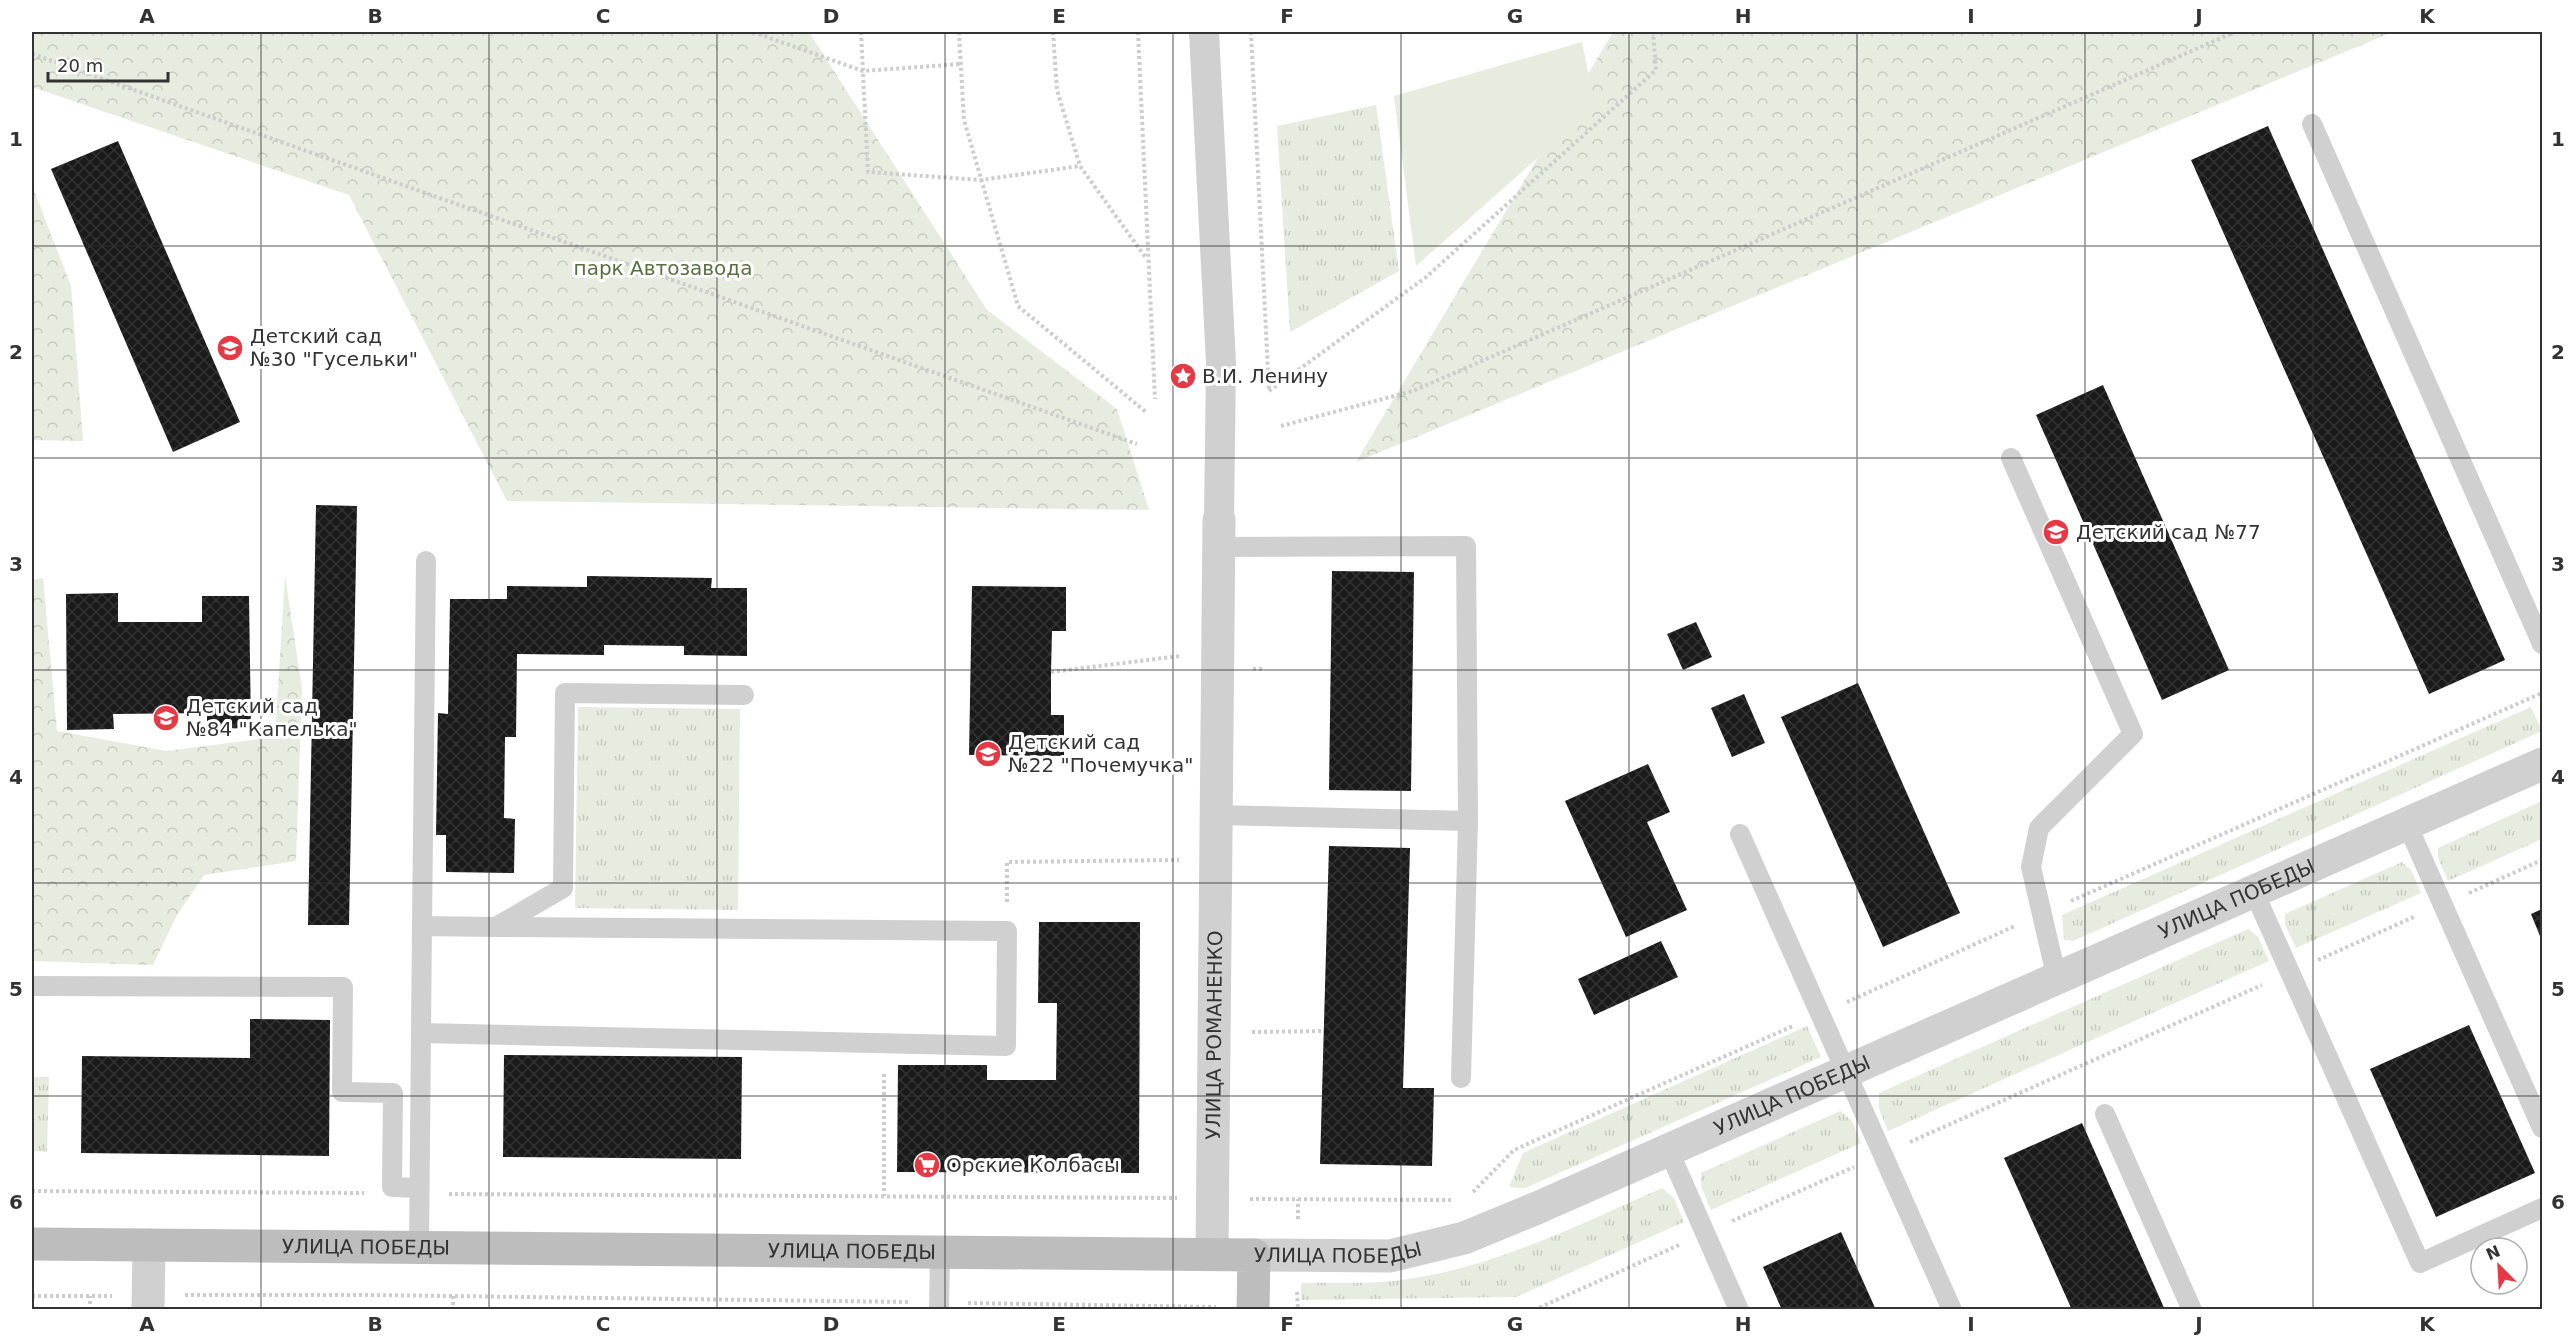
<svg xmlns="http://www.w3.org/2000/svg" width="2574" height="1341" font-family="'DejaVu Sans',sans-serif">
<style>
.grass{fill:url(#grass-tufts)}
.forest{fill:url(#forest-crowns)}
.pitch{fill:#e6ecdf}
.building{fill:url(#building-cross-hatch)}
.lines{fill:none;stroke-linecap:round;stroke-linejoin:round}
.path{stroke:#cdcdcd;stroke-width:4;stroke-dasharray:3 3;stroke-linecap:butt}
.service{stroke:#d0d0d0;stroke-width:20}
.pedestrian{stroke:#d0d0d0;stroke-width:30}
.minor{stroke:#d0d0d0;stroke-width:33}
.tertiary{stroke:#d0d0d0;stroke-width:33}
.secondary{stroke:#bdbdbd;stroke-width:33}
.grid{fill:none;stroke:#333;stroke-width:1.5;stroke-opacity:0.55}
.labels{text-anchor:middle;stroke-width:6;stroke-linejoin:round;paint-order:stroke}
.park-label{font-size:20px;fill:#56703f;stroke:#fff}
.poi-label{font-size:20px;fill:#333;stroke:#fff;text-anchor:start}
.street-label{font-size:20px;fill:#333;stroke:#fff}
.neatline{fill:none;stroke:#333;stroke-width:2}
.grid-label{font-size:20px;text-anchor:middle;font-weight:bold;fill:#333}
</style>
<defs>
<pattern id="grass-tufts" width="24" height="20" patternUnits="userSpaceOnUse" patternTransform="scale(1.5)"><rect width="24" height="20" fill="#e6ecdf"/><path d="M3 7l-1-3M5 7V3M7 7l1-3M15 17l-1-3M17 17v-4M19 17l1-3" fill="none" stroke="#c6cbc0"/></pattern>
<pattern id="forest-crowns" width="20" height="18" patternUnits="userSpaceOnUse" patternTransform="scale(1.5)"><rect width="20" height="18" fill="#e6ecdf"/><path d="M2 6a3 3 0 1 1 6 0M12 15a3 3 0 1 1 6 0" fill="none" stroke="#c6cbc0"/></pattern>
<pattern id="building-cross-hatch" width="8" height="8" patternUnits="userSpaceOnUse" patternTransform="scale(1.5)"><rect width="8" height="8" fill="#1a1a1a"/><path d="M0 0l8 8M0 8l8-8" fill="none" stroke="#333"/></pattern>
</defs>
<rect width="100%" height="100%" fill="#fff"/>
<g class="grass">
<polygon points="1376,105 1399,271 1290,332 1277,126"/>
<polygon points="578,707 740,709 738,910 575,908"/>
<polygon points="2531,707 2542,731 2073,941 2064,940 2062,915"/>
<polygon points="2542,801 2542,839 2448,881 2438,858 2438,848"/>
<polygon points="2402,862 2411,870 2421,893 2296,948 2285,925 2285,914"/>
<polygon points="2248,929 2258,937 2269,961 1888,1131 1879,1109 1879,1093"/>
<polygon points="1807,1026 1821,1057 1525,1188 1509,1187 1523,1153"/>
<polygon points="32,1077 49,1077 47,1152 32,1151"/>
<polygon points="1840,1111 1852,1121 1861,1143 1711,1210 1701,1186 1701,1173"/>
<path d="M1662,1188l12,10 10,24 -168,75 -215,3v-17c31,-1 62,1 92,-2 95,-10 183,-55 269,-93z"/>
</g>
<g class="forest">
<polygon points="32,32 809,32 987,310 1117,409 1149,510 507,501 349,195 32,87"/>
<polygon points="1613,32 2393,32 1356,462"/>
<polygon points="32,185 71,286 83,441 32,440"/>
<polygon points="285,576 302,689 296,861 204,875 177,915 153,965 32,961 32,580 43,578 57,731 167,751 275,737"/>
</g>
<polygon class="pitch" points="1582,42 1595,107 1416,266 1394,96"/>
<g class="building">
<polygon points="2268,126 2505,660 2429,694 2191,160"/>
<polygon points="118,141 240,422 173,452 51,169"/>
<polygon points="2103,385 2229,670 2162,700 2036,415"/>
<polygon points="316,505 357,506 349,925 308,925"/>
<polygon points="1332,571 1414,572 1411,791 1329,790"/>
<polygon points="587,576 712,578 711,588 747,588 747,656 684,655 684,646 604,645 604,655 517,654 516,737 505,737 504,818 515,819 514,873 446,872 446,835 436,835 438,713 448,714 450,599 507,599 507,586 587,587"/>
<polygon points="972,586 1066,587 1066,631 1052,631 1051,672 1051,715 1064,715 1064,756 969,755"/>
<polygon points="118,593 118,622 202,622 202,596 249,596 251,728 207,729 207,713 113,714 114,729 67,730 66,594"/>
<polygon points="1696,622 1712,657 1683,670 1667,634"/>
<polygon points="1858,683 1960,913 1883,947 1781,717"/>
<polygon points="1744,694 1765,743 1732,757 1711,708"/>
<polygon points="1648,764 1670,812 1647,822 1687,910 1626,937 1565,801"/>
<polygon points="1329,846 1410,848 1403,1088 1434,1088 1432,1166 1320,1164"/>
<polygon points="2542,909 2542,941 2531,914"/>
<polygon points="1039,922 1140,922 1139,1173 897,1172 898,1065 987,1065 987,1080 1056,1080 1057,1003 1038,1003"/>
<polygon points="1661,941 1678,977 1594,1015 1578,979"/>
<polygon points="250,1019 330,1020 329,1156 81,1153 82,1056 250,1058"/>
<polygon points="2469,1025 2535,1173 2436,1217 2370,1069"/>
<polygon points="504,1055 742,1057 741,1159 503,1157"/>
<polygon points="2082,1123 2165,1310 2072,1310 2004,1158"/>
<polygon points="1841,1232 1876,1310 1782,1310 1763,1267"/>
</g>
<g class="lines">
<g class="path">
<polyline points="753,32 863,71 961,64"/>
<polyline points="861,32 868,172 981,180 1080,166"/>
<polyline points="959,32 964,120 1018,306 1146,412"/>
<polyline points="1053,32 1057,90 1080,166 1146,258"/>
<polyline points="1138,32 1155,399"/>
<polyline points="1251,32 1269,391"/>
<polyline points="32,54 1137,444"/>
<polyline points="1269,391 1425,278 1656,70 1653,32"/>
<polyline points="1281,426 1413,391 2235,32"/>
<polyline points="1253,669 1264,669"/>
<polyline points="1051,672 1180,656"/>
<polyline points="2469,893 2542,860"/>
<polyline points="2071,901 2542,693"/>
<polyline points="1007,902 1007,862 1179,860"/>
<polyline points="2318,960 2416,916"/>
<polyline points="1847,1002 2015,926"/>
<polyline points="1252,1032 1324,1031"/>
<polyline points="884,1074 884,1196"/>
<polyline points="1910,1142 2262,985"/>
<polyline points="32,1191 364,1193"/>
<polyline points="1473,1192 1514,1150 1793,1026"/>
<polyline points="449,1194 1177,1198"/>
<polyline points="1250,1199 1453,1200"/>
<polyline points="1298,1219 1298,1199"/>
<polyline points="1732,1221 1854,1167"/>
<polyline points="1297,1292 1298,1310"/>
<polyline points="185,1295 371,1295 910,1302"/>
<polyline points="32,1296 112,1296"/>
<polyline points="453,1296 453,1310"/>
<polyline points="968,1303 1216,1307"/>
<polyline points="1289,1309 1301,1310"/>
<polyline points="90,1310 90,1296"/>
<polyline points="1534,1310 1679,1245"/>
</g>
<g class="service">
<polyline points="2312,124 2542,644"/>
<polyline points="2011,458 2133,734 2039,828 2031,867 2057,979"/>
<polyline points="1219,547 1466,546 1468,821 1461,1078"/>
<polyline points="1215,815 1468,821"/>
<polyline points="2407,824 2542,1128"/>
<polyline points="1740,834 1952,1310"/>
<polyline points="2254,892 2420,1263 2542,1208"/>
<polyline points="422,926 426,561"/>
<polyline points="32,986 343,987 342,1092 393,1093 392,1187 419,1188"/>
<polyline points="421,1033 1006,1046 1007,931 496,927"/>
<polyline points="2105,1114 2192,1310"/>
<polyline points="1669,1151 1739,1310"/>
<polyline points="419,1248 422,926 496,927 563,888 565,693 744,695"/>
<polyline points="939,1310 940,1252"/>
</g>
<polyline class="pedestrian" points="1204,32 1221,363 1219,520"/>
<path class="minor" id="s1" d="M1212,1254l7,-734"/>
<g class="tertiary">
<path id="s2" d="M1254,1255l136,1 74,-18 73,-30 1005,-444"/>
<polyline points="148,1310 149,1245"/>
</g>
<path class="secondary" id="s3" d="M32,1244l1222,11 -1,55"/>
</g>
<path class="grid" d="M261,32v1278M489,32v1278M717,32v1278M945,32v1278M1173,32v1278M1401,32v1278M1629,32v1278M1857,32v1278M2085,32v1278M2313,32v1278M32,246h2510M32,458h2510M32,670h2510M32,883h2510M32,1096h2510"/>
<defs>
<symbol id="school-disc" viewBox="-11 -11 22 22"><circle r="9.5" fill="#e63946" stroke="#fff"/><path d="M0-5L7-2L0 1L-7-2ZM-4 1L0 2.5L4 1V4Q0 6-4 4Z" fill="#fff"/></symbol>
<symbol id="sight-disc" viewBox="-11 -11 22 22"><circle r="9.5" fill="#e63946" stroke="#fff"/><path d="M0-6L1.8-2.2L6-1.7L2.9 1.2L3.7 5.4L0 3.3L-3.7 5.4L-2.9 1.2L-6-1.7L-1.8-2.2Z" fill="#fff"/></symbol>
<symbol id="supermarket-disc" viewBox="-11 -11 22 22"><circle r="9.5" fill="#e63946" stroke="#fff"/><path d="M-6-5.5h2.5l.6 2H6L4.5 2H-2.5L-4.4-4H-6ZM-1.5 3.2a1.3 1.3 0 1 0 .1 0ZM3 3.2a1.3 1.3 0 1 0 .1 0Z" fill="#fff"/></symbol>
</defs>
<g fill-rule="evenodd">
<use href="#school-disc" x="215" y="333" width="30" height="30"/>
<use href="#sight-disc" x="1168" y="361" width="30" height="30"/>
<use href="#school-disc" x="2041" y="517" width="30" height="30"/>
<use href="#school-disc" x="151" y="703" width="30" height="30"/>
<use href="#school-disc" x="973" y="739" width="30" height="30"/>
<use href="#supermarket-disc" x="912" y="1150" width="30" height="30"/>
</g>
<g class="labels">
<g class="park-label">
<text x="663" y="275">парк Автозавода</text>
</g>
<g class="poi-label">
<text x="250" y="343">Детский сад<tspan x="250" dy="23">№30 "Гусельки"</tspan></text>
<text x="1202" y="383">В.И. Ленину</text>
<text x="2076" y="539">Детский сад №77</text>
<text x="186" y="713">Детский сад<tspan x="186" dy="23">№84 "Капелька"</tspan></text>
<text x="1008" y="749">Детский сад<tspan x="1008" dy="23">№22 "Почемучка"</tspan></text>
<text x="946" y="1172">Орские Колбасы</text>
</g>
<g class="street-label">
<text dy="7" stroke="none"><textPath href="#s2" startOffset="1056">УЛИЦА ПОБЕДЫ</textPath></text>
<text dy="7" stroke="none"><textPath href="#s1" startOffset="219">УЛИЦА РОМАНЕНКО</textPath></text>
<text dy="7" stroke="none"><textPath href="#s2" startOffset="570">УЛИЦА ПОБЕДЫ</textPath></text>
<text dy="7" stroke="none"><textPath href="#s3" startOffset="334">УЛИЦА ПОБЕДЫ</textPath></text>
<text dy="7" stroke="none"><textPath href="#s2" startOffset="84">УЛИЦА ПОБЕДЫ</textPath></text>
<text dy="7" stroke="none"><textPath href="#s3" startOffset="820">УЛИЦА ПОБЕДЫ</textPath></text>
</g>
</g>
<rect width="2574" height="1341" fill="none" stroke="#ffffff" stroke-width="66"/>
<g transform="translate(2499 1266) rotate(336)"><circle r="28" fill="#ffffff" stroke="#adadad" stroke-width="1.5"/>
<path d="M0-4.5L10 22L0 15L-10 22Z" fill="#e63946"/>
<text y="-9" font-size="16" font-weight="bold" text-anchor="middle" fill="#333333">N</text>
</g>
<path d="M48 72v9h120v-9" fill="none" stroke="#333333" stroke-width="3"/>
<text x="57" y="72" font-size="18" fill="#333333" stroke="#ffffff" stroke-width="4.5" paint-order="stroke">20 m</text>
<rect x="33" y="33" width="2508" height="1275" class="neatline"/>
<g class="grid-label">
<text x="147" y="23">A</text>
<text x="375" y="23">B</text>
<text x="603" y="23">C</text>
<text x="831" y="23">D</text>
<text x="1059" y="23">E</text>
<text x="1287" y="23">F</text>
<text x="1515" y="23">G</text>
<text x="1743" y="23">H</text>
<text x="1971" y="23">I</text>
<text x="2199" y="23">J</text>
<text x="2427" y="23">K</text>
<text x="16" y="146">1</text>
<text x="2558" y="146">1</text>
<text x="16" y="359">2</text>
<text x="2558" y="359">2</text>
<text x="16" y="571">3</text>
<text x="2558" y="571">3</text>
<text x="16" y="784">4</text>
<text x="2558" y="784">4</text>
<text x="16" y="996">5</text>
<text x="2558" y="996">5</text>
<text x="16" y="1209">6</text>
<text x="2558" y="1209">6</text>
<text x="147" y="1331">A</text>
<text x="375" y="1331">B</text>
<text x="603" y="1331">C</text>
<text x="831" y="1331">D</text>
<text x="1059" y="1331">E</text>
<text x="1287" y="1331">F</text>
<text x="1515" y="1331">G</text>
<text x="1743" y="1331">H</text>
<text x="1971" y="1331">I</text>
<text x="2199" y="1331">J</text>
<text x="2427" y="1331">K</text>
</g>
</svg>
